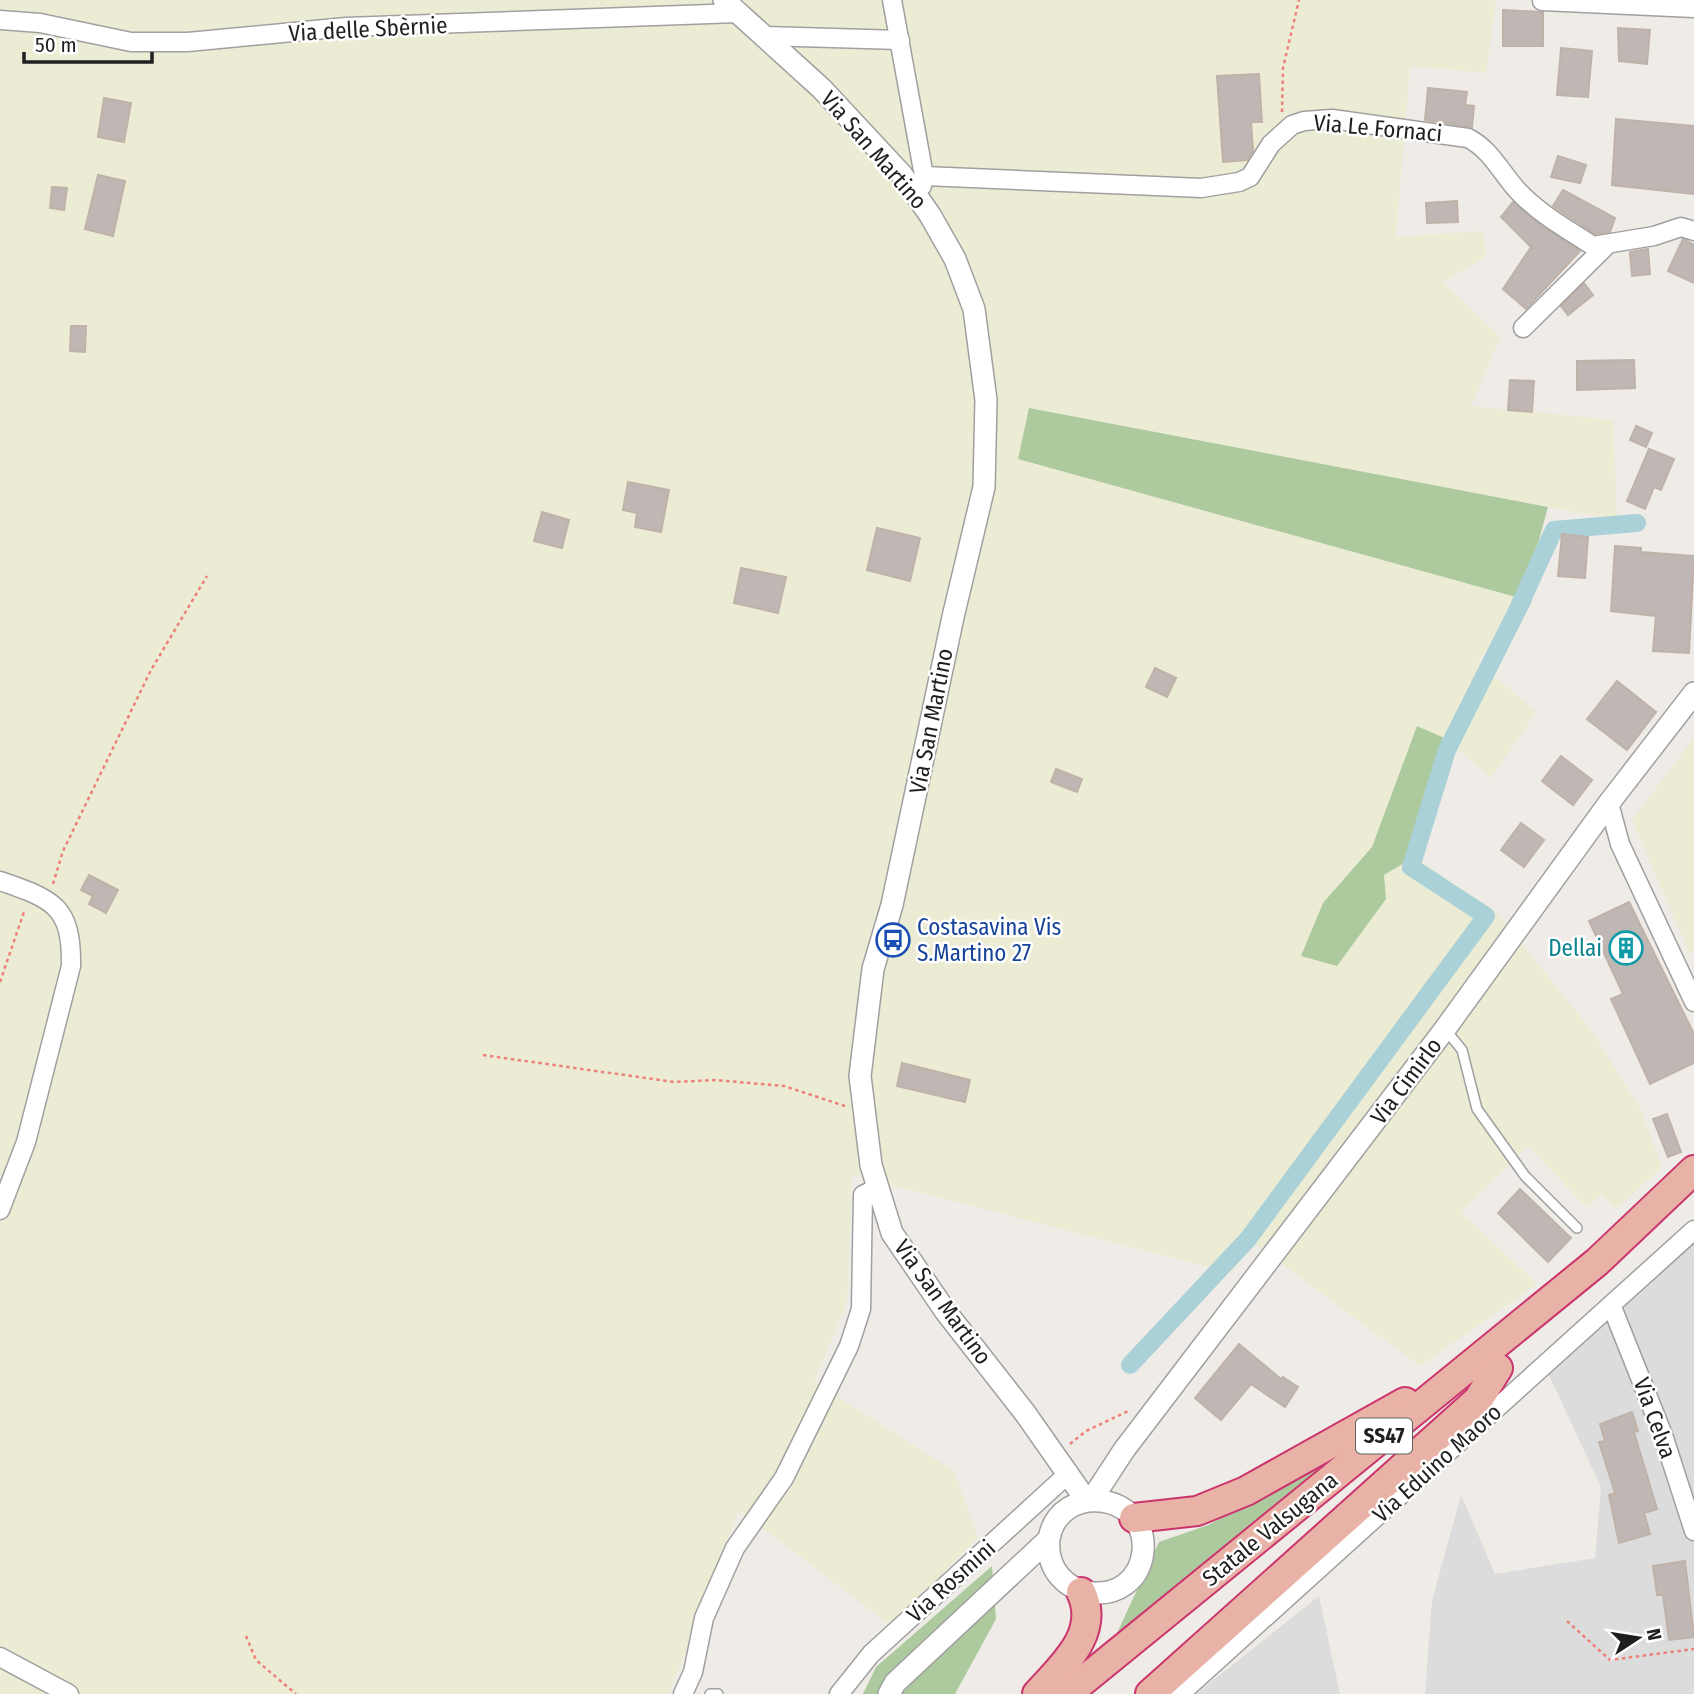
<svg xmlns="http://www.w3.org/2000/svg" width="1694" height="1694" font-family="'Fira Sans Condensed',sans-serif">
<style>
.residential{fill:#dddcdc}
.farmland{fill:#ebecd3}
.forest{fill:#adca9e}
.lines{fill:none;stroke-linecap:round;stroke-linejoin:round}
.canal{stroke:#aad0d8;stroke-width:18}
.building{fill:#bfb7b3;stroke:#bfb2a9;stroke-width:2}
.service-casing{stroke:#a0a0a0;stroke-width:12}
.minor-casing{stroke:#a0a0a0;stroke-width:21}
.tertiary-casing{stroke:#a0a0a0;stroke-width:24}
.trunk-casing{stroke:#cb356e;stroke-width:32}
.path{stroke:#ed8078;stroke-width:2.5;stroke-dasharray:3.5 3.5;stroke-linecap:butt}
.service{stroke:#fff;stroke-width:9}
.minor{stroke:#fff;stroke-width:18}
.tertiary{stroke:#fff;stroke-width:21}
.trunk{stroke:#e9b2a6;stroke-width:28}
.labels{text-anchor:middle;stroke-width:5;stroke-linejoin:round;paint-order:stroke}
.shield{fill:#fff;stroke:#626262;stroke-width:2}
.shield-label{font-size:21px;font-weight:bold;fill:#1f1f1f}
.street-label{font-size:23px;fill:#1f1f1f;stroke:#fff}
.transit-label{font-size:23px;fill:#164399;stroke:#fff;text-anchor:start}
.culture-label{font-size:23px;fill:#0d838f;stroke:#fff;text-anchor:end}
</style>
<rect width="100%" height="100%" fill="#efebe6"/>
<g class="residential">
<polygon points="1694,1235 1694,1694 1425,1694 1432,1601 1461,1495 1495,1574 1595,1558 1601,1487 1549,1375"/>
<polygon points="1319,1596 1340,1694 1196,1694"/>
</g>
<g class="farmland">
<polygon points="0,0 1496,0 1486,73 1410,66 1396,237 1482,231 1487,256 1443,282 1500,337 1471,406 1613,420 1617,520 1030,408 1018,459 1523,599 1478,662 1536,712 1491,778 1449,741 1417,726 1372,847 1323,903 1384,875 1414,857 1496,912 1591,1030 1641,1110 1662,1167 1616,1209 1601,1194 1587,1208 1528,1146 1461,1212 1537,1284 1420,1366 1249,1239 1232,1273 852,1175 847,1302 814,1382 954,1471 978,1538 890,1625 739,1510 669,1694 0,1694"/>
<polygon points="1694,738 1694,952 1690,954 1632,820"/>
</g>
<g class="forest">
<polygon points="1029,408 1548,507 1523,599 1018,459"/>
<polygon points="1417,726 1449,740 1414,857 1384,875 1386,899 1337,966 1301,956 1323,903 1372,847"/>
<polygon points="1342,1455 1112,1644 1159,1542 1208,1525"/>
<polygon points="992,1566 996,1619 955,1694 863,1694 876,1667"/>
</g>
<g class="lines">
<g class="canal">
<polyline points="1520,604 1554,530 1637,523"/>
<polyline points="1130,1365 1248,1239 1486,916 1411,867 1447,750 1523,599"/>
</g>
</g>
<g class="building">
<polygon points="1503,10 1543,12 1543,46 1503,46"/>
<polygon points="1618,28 1650,30 1647,64 1619,61"/>
<polygon points="1561,48 1592,51 1588,97 1557,95"/>
<polygon points="1259,74 1262,122 1251,122 1253,151 1247,160 1223,162 1217,76"/>
<polygon points="1428,88 1467,92 1465,105 1474,106 1472,127 1425,120"/>
<polygon points="104,98 131,103 124,142 98,137"/>
<polygon points="1616,119 1694,126 1694,194 1612,185"/>
<polygon points="1558,156 1586,165 1580,183 1551,177"/>
<polygon points="98,175 125,181 113,236 85,229"/>
<polygon points="52,187 67,188 64,210 50,208"/>
<polygon points="1563,190 1615,218 1610,232 1595,234 1553,206"/>
<polygon points="1457,201 1458,222 1427,223 1426,203"/>
<polygon points="1513,202 1536,222 1580,251 1526,309 1503,289 1531,247 1501,217"/>
<polygon points="1683,239 1694,245 1694,283 1668,271"/>
<polygon points="1648,249 1650,274 1632,276 1630,252"/>
<polygon points="1584,283 1593,295 1568,315 1561,306"/>
<polygon points="71,326 86,326 85,352 70,351"/>
<polygon points="1634,360 1635,388 1577,390 1577,361"/>
<polygon points="1510,380 1534,381 1532,412 1508,410"/>
<polygon points="1636,426 1652,433 1646,447 1630,440"/>
<polygon points="1649,449 1674,459 1661,490 1654,487 1645,509 1627,501"/>
<polygon points="628,482 669,490 661,532 635,527 637,513 623,510"/>
<polygon points="542,512 569,520 562,548 534,541"/>
<polygon points="877,528 920,538 910,581 867,570"/>
<polygon points="1562,534 1588,537 1585,578 1558,576"/>
<polygon points="1615,546 1641,548 1641,552 1694,556 1689,653 1653,651 1656,616 1611,611"/>
<polygon points="741,568 786,577 778,613 734,603"/>
<polygon points="1155,668 1176,678 1167,697 1146,687"/>
<polygon points="1617,681 1656,712 1627,750 1587,719"/>
<polygon points="1561,756 1592,780 1573,805 1542,781"/>
<polygon points="1056,769 1082,779 1077,792 1051,782"/>
<polygon points="1521,823 1544,840 1524,867 1501,850"/>
<polygon points="89,875 118,890 106,913 89,904 93,896 81,890"/>
<polygon points="1629,902 1694,1034 1694,1063 1650,1084 1611,999 1623,994 1589,921"/>
<polygon points="902,1063 970,1080 965,1102 897,1086"/>
<polygon points="1667,1114 1681,1152 1668,1157 1653,1119"/>
<polygon points="1520,1189 1571,1238 1548,1262 1498,1213"/>
<polygon points="1239,1344 1281,1379 1283,1377 1298,1387 1285,1407 1251,1384 1221,1420 1195,1398"/>
<polygon points="1632,1412 1638,1431 1634,1432 1657,1509 1644,1513 1650,1534 1619,1543 1609,1495 1615,1493 1599,1442 1605,1441 1600,1424"/>
<polygon points="1685,1561 1694,1637 1669,1640 1663,1595 1657,1595 1653,1566"/>
</g>
<g class="lines">
<defs>
<g id="service">
<polyline points="1445,1029 1462,1050 1477,1109 1525,1176 1577,1228"/>
<polyline points="710,1694 718,1694"/>
</g>
<g id="minor">
<polyline points="892,0 924,176 922,186"/>
<polyline points="1542,1 1694,8"/>
<polyline points="0,20 40,23 131,42 188,42 346,27 738,13"/>
<polyline points="765,36 900,40"/>
<path d="M924,176l277,12 38,-6 11,-5 21,-33 21,-19 12,-4 28,-2 136,19c22,11 33,34 49,52 21,23 50,39 76,56l61,-10 27,-9 13,4"/>
<polyline points="1523,328 1608,244"/>
<polyline points="1609,803 1620,844 1694,1002"/>
<path d="M0,881c52,18 72,24 71,85l-45,176 -26,68"/>
<polyline points="1612,1307 1663,1435 1694,1531"/>
<polyline points="0,1657 69,1694"/>
<polyline points="683,1694 693,1672 704,1618 735,1548 784,1478 849,1346 861,1309 863,1195 877,1188"/>
<polyline points="839,1694 871,1654 1069,1473"/>
<polyline points="1180,1694 1694,1230"/>
</g>
<g id="tertiary">
<polyline points="724,0 822,89 902,175 930,215 955,259 974,309 986,400 984,487 953,617 892,905 873,969 860,1076 871,1165 892,1233 946,1312 1025,1413 1086,1500"/>
<polyline points="1092,1499 1124,1450 1445,1029 1609,803 1694,693"/>
<path d="M889,1694l6,-11 154,-144c10,-58 99,-47 94,12 -6,62 -100,53 -94,-12"/>
</g>
<g id="trunk">
<polyline points="1134,1518 1197,1511 1246,1491 1405,1402"/>
<path d="M1037,1694c25,-28 64,-61 44,-102"/>
<polyline points="1067,1694 1597,1262 1694,1170"/>
<polyline points="1150,1694 1478,1400 1498,1368"/>
</g>
</defs>
<use href="#service" class="service-casing"/>
<use href="#minor" class="minor-casing"/>
<use href="#tertiary" class="tertiary-casing"/>
<use href="#trunk" class="trunk-casing"/>
<g class="path">
<polyline points="1282,112 1283,68 1299,0"/>
<polyline points="53,884 63,851 151,670 207,576"/>
<polyline points="0,982 25,909"/>
<polyline points="483,1055 674,1082 715,1080 784,1086 845,1106"/>
<polyline points="1070,1444 1086,1431 1128,1411"/>
<polyline points="1567,1621 1610,1660 1694,1649"/>
<polyline points="246,1636 256,1660 296,1694"/>
</g>
<use href="#service" class="service"/>
<use href="#minor" class="minor"/>
<use href="#tertiary" class="tertiary"/>
<use href="#trunk" class="trunk"/>
</g>
<defs>
<symbol id="bus-ring" viewBox="-11 -11 22 22"><circle r="9.5" fill="#fff" stroke="#1a4fb4" stroke-width="1.5"/><path d="M-5-6H5V4H4V6H2V4H-2V6H-4V4H-5ZM-3.5-4V0h7V-4ZM-3.5 1.2v1.5H-2V1.2ZM2 1.2v1.5H3.5V1.2Z" fill="#1a4fb4"/></symbol>
<symbol id="building-ring" viewBox="-11 -11 22 22"><circle r="9.5" fill="#fff" stroke="#0f9aa8" stroke-width="1.5"/><path d="M-4-6H4V6H1V3H-1V6H-4ZM-2.5-4.3h1.7v1.8h-1.7ZM.8-4.3h1.7v1.8H.8ZM-2.5-1h1.7V.8h-1.7ZM.8-1h1.7V.8H.8Z" fill="#0f9aa8"/></symbol>
</defs>
<g fill-rule="evenodd">
<use href="#bus-ring" x="874" y="921" width="38" height="38"/>
<use href="#building-ring" x="1607" y="929" width="38" height="38"/>
</g>
<g class="labels">
<rect class="shield" x="1356" y="1418.5" width="56" height="35" rx="5"/>
<g class="shield-label">
<text x="1384" y="1443">SS47</text>
</g>
<g class="street-label">
<text transform="translate(368 29) rotate(-3)" y="8">Via delle Sbèrnie</text>
<text transform="translate(1378 128) rotate(5)" y="8">Via Le Fornaci</text>
<text transform="translate(874 150) rotate(49)" y="8">Via San Martino</text>
<text transform="translate(931 721) rotate(-79)" y="8">Via San Martino</text>
<text transform="translate(1406 1081) rotate(-53)" y="8">Via Cimirlo</text>
<text transform="translate(943 1302) rotate(54)" y="8">Via San Martino</text>
<text transform="translate(1655 1418) rotate(70)" y="8">Via Celva</text>
<text transform="translate(1437 1463) rotate(-42)" y="8">Via Eduino Maoro</text>
<text transform="translate(1270 1529) rotate(-39)" y="8">Statale Valsugana</text>
<text transform="translate(951 1581) rotate(-42)" y="8">Via Rosmini</text>
</g>
<g class="transit-label">
<text x="917" y="935">Costasavina Vis<tspan x="917" dy="26">S.Martino 27</tspan></text>
</g>
<g class="culture-label">
<text x="1602" y="956">Dellai</text>
</g>
</g>
<g transform="translate(1638 1638) rotate(78)" stroke="#ffffff" stroke-width="5" paint-order="stroke">
<path d="M0-5L12 26L0 18L-12 26Z" fill="#1f1f1f"/>
<text y="-10" font-size="19" font-weight="bold" text-anchor="middle" fill="#1f1f1f">N</text>
</g>
<path d="M24 52v10h128v-10" fill="none" stroke="#1f1f1f" stroke-width="3.5"/>
<text x="35" y="52" font-size="21" fill="#1f1f1f" stroke="#ffffff" stroke-width="5" paint-order="stroke">50 m</text>
</svg>
